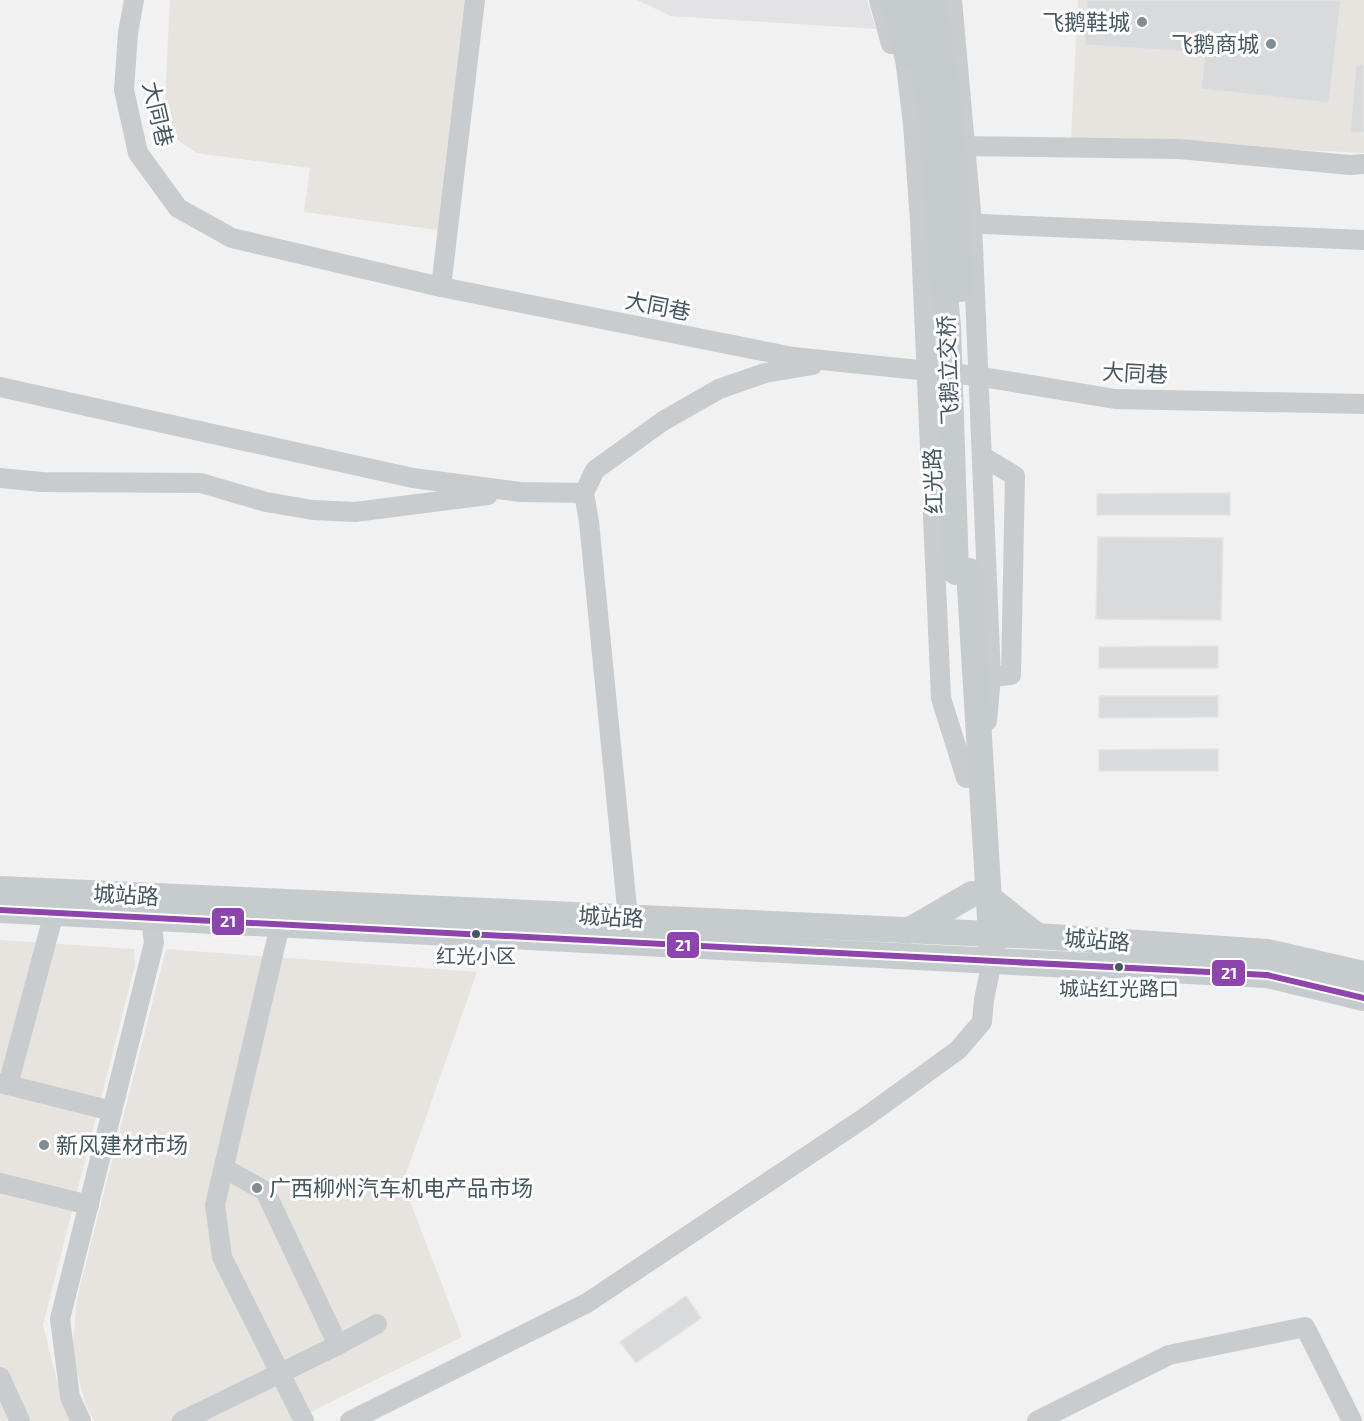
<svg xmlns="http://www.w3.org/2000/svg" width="1364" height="1421" font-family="'Exo 2','Noto Sans SC',sans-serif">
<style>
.commercial{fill:#e7e4df}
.education{fill:#e3e2e4}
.building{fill:#d9dadb;stroke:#e3e3e4;stroke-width:1.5}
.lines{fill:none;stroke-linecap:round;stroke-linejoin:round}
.minor{stroke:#c8ccce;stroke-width:20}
.major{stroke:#c6cbcd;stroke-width:26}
.major-bridge{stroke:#c6cbcd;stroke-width:26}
.bus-1-casing{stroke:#fff;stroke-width:10}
.bus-1{stroke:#8e44ad;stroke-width:6}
.poi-dot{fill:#828d93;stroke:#fff;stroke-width:2}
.bus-dot{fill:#465760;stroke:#fff;stroke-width:2}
.labels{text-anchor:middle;stroke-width:6;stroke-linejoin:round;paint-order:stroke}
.bus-label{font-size:20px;fill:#465760;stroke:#fff}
.poi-label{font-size:22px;fill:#465760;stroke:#fff;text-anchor:end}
.street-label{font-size:22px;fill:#465760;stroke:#fff}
.line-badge{stroke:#fff;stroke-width:2}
.badge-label{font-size:16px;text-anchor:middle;font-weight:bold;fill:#fff}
</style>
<rect width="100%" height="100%" fill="#f2f1f1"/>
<g class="commercial">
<polygon points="170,0 469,0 438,230 304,212 310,168 196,153 175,138 164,116"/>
<polygon points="1078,0 1364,0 1364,153 1071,138"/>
<polygon points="0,940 134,949 135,965 43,1325 57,1381 75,1421 0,1421"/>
<polygon points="166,949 477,972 406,1174 410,1201 462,1337 293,1421 94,1421 85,1403 72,1352 77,1298"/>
</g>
<polygon class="education" points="637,0 867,0 876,29 671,16"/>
<g class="building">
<polygon points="1087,0 1341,0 1329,103 1201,89 1205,53 1084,45"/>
<polygon points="1356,64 1364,64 1364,133 1350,132"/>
<polygon points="1230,493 1230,515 1097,515 1097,494"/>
<polygon points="1098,537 1223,538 1221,620 1096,619"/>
<polygon points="1218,646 1218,668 1099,668 1099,647"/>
<polygon points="1099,696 1218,696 1218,717 1099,718"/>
<polygon points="1218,749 1218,771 1099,771 1099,750"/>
<polygon points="686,1296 701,1318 636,1363 620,1342"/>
</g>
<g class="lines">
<g class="minor">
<polyline points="134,0 128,33 124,90 138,153 178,208 232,238 441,287 793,357 977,376 1115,399 1364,404"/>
<polyline points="879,0 891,44"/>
<polyline points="952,0 972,223 991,677 987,721"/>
<polyline points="903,42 913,124 920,221 941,698 966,778"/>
<polyline points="953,146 1179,149 1350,165 1364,164"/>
<polyline points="959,223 1364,240"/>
<polyline points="441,287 475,0"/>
<polyline points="0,387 413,478 520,492 584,493 595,470 663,421 719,389 765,373 813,365"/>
<polyline points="982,456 1015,476 1011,675 991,677"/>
<polyline points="0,478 42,482 201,483 266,502 313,510 355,512 488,495"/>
<polyline points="584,493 589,522 628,918"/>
<polyline points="280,925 215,1205 222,1257 304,1421"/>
<polyline points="0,1083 112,1111"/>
<polyline points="8,1085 54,913"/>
<polyline points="224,1168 265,1191 338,1345"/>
<polyline points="0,1183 89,1205"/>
<polyline points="0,1377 20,1421"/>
<polyline points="81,1421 70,1397 60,1319 154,943 151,918"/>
<polyline points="182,1421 338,1345 377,1324"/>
<polyline points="350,1421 587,1303 867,1116 958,1050 982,1022 984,1000 992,961"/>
<polyline points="1037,1421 1169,1355 1305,1327 1352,1421"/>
</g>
<g class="major">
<polyline points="969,571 992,951"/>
<polyline points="0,889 1037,936 1267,952 1364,974"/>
<polyline points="988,897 1037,936"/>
<polyline points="0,910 1267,975 1364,998"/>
<polyline points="908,931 972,894"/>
</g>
<g class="major-bridge">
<polyline points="893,0 907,55"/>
<polyline points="914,0 934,137 939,235 948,326 956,572"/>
<polyline points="932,0 948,97 958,225 960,289"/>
</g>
<defs>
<polyline id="bus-1" points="0,910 1267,975 1364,998"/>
</defs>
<use href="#bus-1" class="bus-1-casing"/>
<use href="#bus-1" class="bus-1"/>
</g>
<g class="poi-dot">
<circle cx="1142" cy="22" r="6"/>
<circle cx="1271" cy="44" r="6"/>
<circle cx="44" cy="1145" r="6"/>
<circle cx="257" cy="1188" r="6"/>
</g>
<g class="bus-dot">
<circle cx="476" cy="934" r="5"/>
<circle cx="1119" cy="967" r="5"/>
</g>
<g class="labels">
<g class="bus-label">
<text x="476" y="963">红光小区</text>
<text x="1119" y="996">城站红光路口</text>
</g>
<g class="poi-label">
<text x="1130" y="30">飞鹅鞋城</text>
<text x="1259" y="52">飞鹅商城</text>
<text x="56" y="1153" text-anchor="start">新风建材市场</text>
<text x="269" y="1196" text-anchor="start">广西柳州汽车机电产品市场</text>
</g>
<g class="street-label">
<text transform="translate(158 114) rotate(77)" y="8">大同巷</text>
<text transform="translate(658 306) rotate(11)" y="8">大同巷</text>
<text transform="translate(948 370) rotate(-92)" y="8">飞鹅立交桥</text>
<text transform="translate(1135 373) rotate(3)" y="8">大同巷</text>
<text transform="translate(933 481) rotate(-92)" y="8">红光路</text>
<text transform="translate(126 895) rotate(3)" y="8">城站路</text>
<text transform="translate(611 917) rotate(3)" y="8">城站路</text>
<text transform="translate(1097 940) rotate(4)" y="8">城站路</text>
</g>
</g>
<g class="line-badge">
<rect x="211" y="907" width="34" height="29" rx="6" fill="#8e44ad"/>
<rect x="666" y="931" width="34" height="28" rx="6" fill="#8e44ad"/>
<rect x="1211" y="959" width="35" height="28" rx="6" fill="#8e44ad"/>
</g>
<g class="badge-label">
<text x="228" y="927">21</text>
<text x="683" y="951">21</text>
<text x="1229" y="979">21</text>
</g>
</svg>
